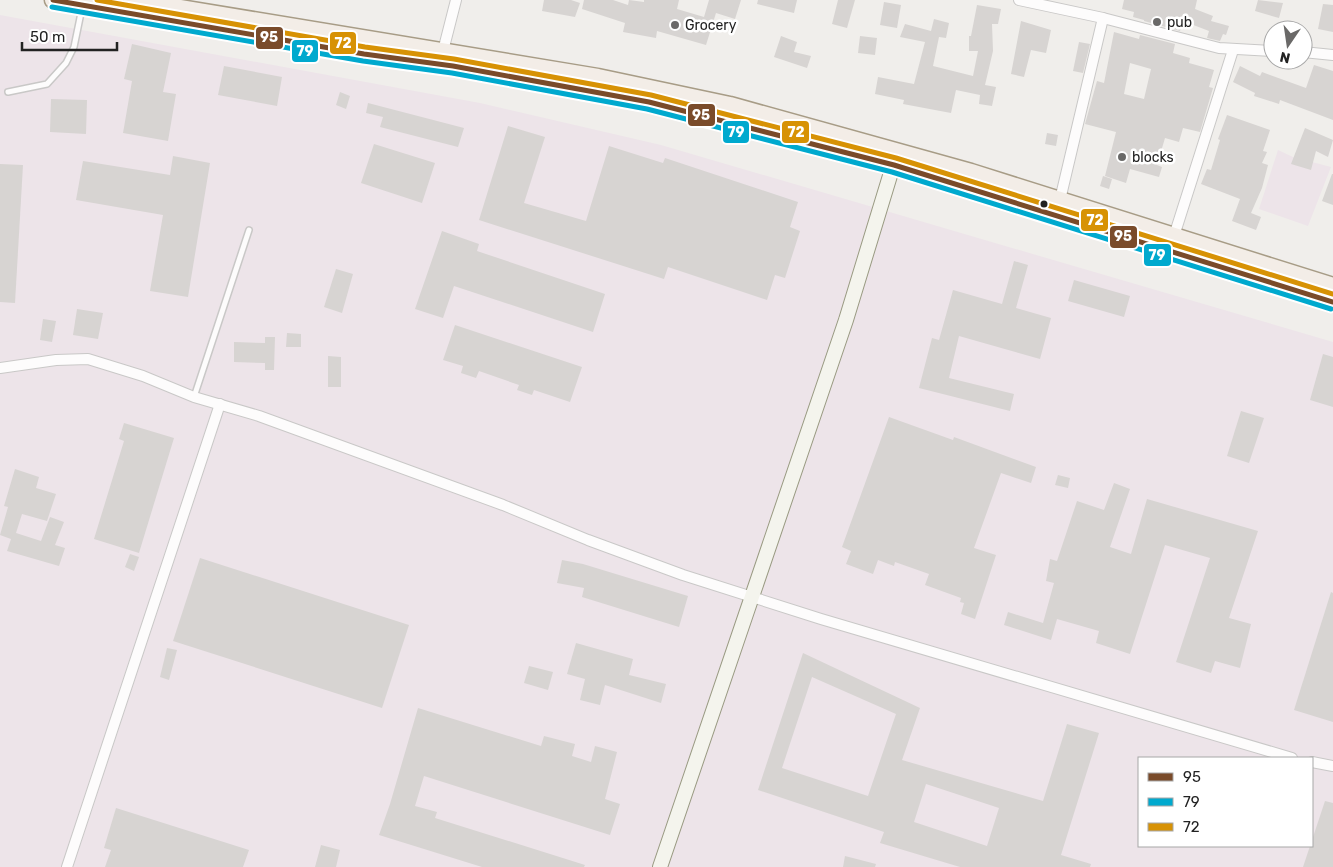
<svg xmlns="http://www.w3.org/2000/svg" width="1333" height="867" font-family="Rubik,sans-serif">
<style>
.industrial{fill:#ede4e9;fill-rule:evenodd}
.building{fill:#d7d4d2;fill-rule:evenodd}
.lines{fill:none;stroke-linecap:round;stroke-linejoin:round}
.lane-casing{stroke:#c9c8c7;stroke-width:8}
.street-casing{stroke:#c9c8c7;stroke-width:12}
.secondary-casing{stroke:#999a82;stroke-width:16}
.primary-casing{stroke:#a79c86;stroke-width:19}
.lane{stroke:#fdfcfc;stroke-width:5}
.street{stroke:#fdfcfc;stroke-width:10}
.secondary{stroke:#f4f4ed;stroke-width:14}
.primary{stroke:#f3ede7;stroke-width:16}
.bus-1-casing{stroke:#fff;stroke-width:9}
.bus-2-casing{stroke:#fff;stroke-width:9}
.bus-3-casing{stroke:#fff;stroke-width:9}
.bus-1{stroke:#7a4b2a;stroke-width:5}
.bus-2{stroke:#00a9ce;stroke-width:5}
.bus-3{stroke:#d79205;stroke-width:5}
.poi-dot{fill:#6a6968;stroke:#fff;stroke-width:2}
.bus-dot{fill:#222;stroke:#fff;stroke-width:2}
.labels{text-anchor:middle;stroke-width:5;stroke-linejoin:round;paint-order:stroke}
.poi-label{font-size:14px;fill:#222;stroke:#fff;text-anchor:start}
.line-badge{stroke:#fff;stroke-width:2}
.badge-label{font-size:14px;text-anchor:middle;font-weight:bold;fill:#fff}
</style>
<rect width="100%" height="100%" fill="#f0eeeb"/>
<g class="industrial">
<path d="M0,15l480,88 181,42 672,197v525h-1333zM1139,758h173v88h-173z"/>
<polygon points="1278,150 1293,157 1331,167 1308,226 1259,209"/>
</g>
<g class="building">
<polygon points="544,0 571,0 580,3 575,17 542,11"/>
<polygon points="584,0 613,0 628,5 629,0 644,2 644,0 679,0 677,9 704,17 709,0 741,0 735,19 716,13 706,45 657,31 656,38 623,32 625,23 582,9"/>
<polygon points="758,0 797,0 794,13 757,4"/>
<polygon points="838,0 855,0 847,28 832,24"/>
<polygon points="1124,0 1197,0 1195,9 1213,16 1211,21 1229,26 1226,35 1223,34 1220,41 1207,38 1209,31 1183,21 1180,31 1144,21 1144,20 1133,17 1134,12 1122,9"/>
<polygon points="1258,0 1283,3 1279,18 1255,11"/>
<polygon points="884,2 901,5 897,28 880,25"/>
<polygon points="1323,4 1333,5 1333,32 1318,29"/>
<polygon points="977,5 1001,9 998,24 992,24 993,51 985,85 996,87 992,106 979,104 980,95 956,90 951,113 903,104 904,100 875,94 878,77 914,84 925,42 900,37 905,24 931,31 934,19 949,23 946,38 939,37 933,66 973,76 978,51 969,51 969,36 971,36"/>
<polygon points="1021,21 1051,30 1046,53 1031,50 1024,77 1011,74"/>
<path d="M1114,32l25,7 1,-4 35,9 -2,9 17,5 -1,5 25,7 -5,17 4,1 -13,44 -17,-4 -4,14 -14,-4 -8,27 5,2 -3,10 -29,-8 -4,14 -21,-7 11,-44 -31,-8 12,-43 7,2zM1130,63l21,6 -7,30 -20,-5z"/>
<polygon points="781,36 797,42 794,52 811,56 807,68 774,57"/>
<polygon points="860,36 877,38 875,55 858,53"/>
<polygon points="1079,42 1090,44 1083,73 1073,71"/>
<polygon points="132,44 171,53 163,92 176,94 168,141 123,133 132,81 124,79"/>
<polygon points="1314,65 1333,71 1333,120 1280,100 1279,104 1254,96 1255,93 1233,82 1240,66 1260,76 1262,72 1306,88"/>
<polygon points="224,66 282,77 277,106 218,95"/>
<polygon points="340,92 350,96 346,109 336,105"/>
<polygon points="51,99 87,100 86,134 50,132"/>
<polygon points="368,103 464,128 458,147 380,127 383,117 366,113"/>
<polygon points="1227,115 1270,130 1263,151 1267,152 1262,163 1268,165 1262,188 1251,213 1261,217 1256,230 1232,221 1240,199 1201,184 1207,169 1211,170 1220,140 1218,139"/>
<polygon points="508,126 545,137 524,203 586,221 609,146 663,163 665,158 798,202 790,227 800,231 785,278 775,275 767,300 668,267 664,279 479,220"/>
<polygon points="1305,128 1333,140 1328,157 1316,151 1311,170 1291,164"/>
<polygon points="1047,133 1058,135 1056,146 1045,144"/>
<polygon points="374,144 435,163 422,203 361,183"/>
<polygon points="173,156 210,163 188,297 150,291 163,215 76,200 83,161 170,175"/>
<polygon points="0,164 23,165 15,303 0,302"/>
<polygon points="1332,174 1333,174 1333,205 1322,201"/>
<polygon points="1103,176 1112,179 1109,189 1100,186"/>
<polygon points="442,231 479,244 477,251 605,294 593,332 454,286 443,318 415,309"/>
<polygon points="1014,261 1028,265 1016,308 1051,318 1040,359 959,336 949,378 1014,394 1010,411 919,388 932,338 939,340 953,290 1002,304"/>
<polygon points="336,269 353,274 342,313 324,307"/>
<polygon points="1074,280 1130,296 1124,317 1068,301"/>
<polygon points="77,309 103,313 98,339 73,335"/>
<polygon points="43,319 56,321 52,342 40,340"/>
<polygon points="455,325 582,367 570,402 534,390 532,395 517,390 519,385 479,371 476,378 461,373 463,366 443,360"/>
<polygon points="287,333 301,334 301,347 286,347"/>
<polygon points="265,337 275,337 274,370 265,370 265,363 234,362 234,342 265,343"/>
<polygon points="1323,354 1333,357 1333,407 1310,400"/>
<polygon points="328,356 341,357 341,387 328,387"/>
<polygon points="1241,411 1264,418 1249,463 1227,456"/>
<polygon points="889,417 953,440 954,437 1036,467 1031,483 1001,473 974,548 996,555 975,619 961,614 964,603 960,602 961,598 925,585 929,574 895,562 894,566 878,560 873,574 846,564 851,551 842,547"/>
<polygon points="124,423 174,438 139,553 94,539 124,441 119,439"/>
<polygon points="15,469 39,477 36,488 56,494 47,521 22,514 16,533 41,541 50,517 64,522 55,545 65,548 59,566 7,551 11,539 0,535 8,507 4,506"/>
<polygon points="1058,475 1070,478 1068,488 1055,485"/>
<polygon points="1114,483 1130,489 1110,547 1131,554 1147,499 1258,531 1229,618 1251,624 1240,668 1215,661 1211,673 1176,662 1210,558 1165,545 1130,654 1096,643 1099,631 1057,619 1051,640 1004,625 1008,612 1043,623 1054,583 1046,581 1050,559 1057,561 1077,501 1104,510"/>
<polygon points="130,554 139,557 134,571 125,567"/>
<polygon points="200,558 409,625 382,708 173,641"/>
<polygon points="562,560 583,564 688,596 679,627 582,597 584,588 557,583"/>
<polygon points="1331,592 1333,593 1333,722 1294,710"/>
<polygon points="576,643 633,659 629,675 666,684 661,703 605,685 600,705 580,700 585,679 567,674"/>
<polygon points="167,648 177,650 169,680 160,677"/>
<path d="M803,653l117,55 -18,52 141,41 24,-77 32,9 -38,122 30,9 -1,3h-130l-80,-24 4,-11 -126,-42zM812,677l84,37 -28,82 -86,-28zM926,784l73,24 -12,38 -73,-24z"/>
<polygon points="529,666 553,672 548,690 524,683"/>
<polygon points="418,708 541,746 544,736 575,744 572,756 591,762 595,746 617,752 605,799 620,804 610,835 424,776 415,806 437,812 435,818 585,865 584,867 482,867 379,835 390,804"/>
<polygon points="1325,801 1333,803 1333,867 1303,867"/>
<polygon points="116,808 249,850 243,867 105,867 111,850 104,848"/>
<polygon points="321,845 340,850 336,867 315,867"/>
<polygon points="845,856 876,864 875,867 843,867"/>
</g>
<g class="lines">
<defs>
<g id="lane">
<polyline points="8,92 47,84 66,63 74,47 82,8"/>
<polyline points="194,397 249,230"/>
</g>
<g id="street">
<polyline points="1019,0 1103,18 1219,48 1273,51"/>
<polyline points="443,51 456,0"/>
<polyline points="1303,52 1333,55"/>
<polyline points="1059,204 1103,18"/>
<polyline points="1174,236 1233,50"/>
<polyline points="0,368 56,360 88,359 143,376 194,397 259,416 503,505 588,540 683,575 821,619 1292,758"/>
<polyline points="1312,762 1333,766"/>
<polyline points="67,867 220,404"/>
</g>
<polyline id="secondary" points="660,867 846,320 896,156"/>
<g id="primary">
<polyline points="53,0 364,54 453,66 649,102 727,121 894,165 1333,302"/>
<polyline points="132,0 598,77 730,105 971,172 1333,286"/>
</g>
</defs>
<use href="#lane" class="lane-casing"/>
<use href="#street" class="street-casing"/>
<use href="#secondary" class="secondary-casing"/>
<use href="#primary" class="primary-casing"/>
<use href="#lane" class="lane"/>
<use href="#street" class="street"/>
<use href="#secondary" class="secondary"/>
<use href="#primary" class="primary"/>
<defs>
<polyline id="bus-1" points="53,0 364,54 453,66 649,102 894,165 1333,302"/>
<polyline id="bus-2" points="52,7 363,61 452,73 647,109 892,172 1331,309"/>
<polyline id="bus-3" points="97,0 365,47 454,59 651,95 896,158 1333,294"/>
</defs>
<use href="#bus-1" class="bus-1-casing"/>
<use href="#bus-2" class="bus-2-casing"/>
<use href="#bus-3" class="bus-3-casing"/>
<use href="#bus-1" class="bus-1"/>
<use href="#bus-2" class="bus-2"/>
<use href="#bus-3" class="bus-3"/>
</g>
<g class="poi-dot">
<circle cx="1157" cy="22" r="5"/>
<circle cx="675" cy="25" r="5"/>
<circle cx="1122" cy="157" r="5"/>
</g>
<circle class="bus-dot" cx="1044" cy="204" r="4.5"/>
<g class="labels">
<g class="poi-label">
<text x="1167" y="27">pub</text>
<text x="685" y="30">Grocery</text>
<text x="1132" y="162">blocks</text>
</g>
</g>
<g class="line-badge">
<rect x="255" y="26" width="29" height="24" rx="5" fill="#7a4b2a"/>
<rect x="329" y="31" width="28" height="24" rx="5" fill="#d79205"/>
<rect x="291" y="39" width="28" height="24" rx="5" fill="#00a9ce"/>
<rect x="687" y="103" width="29" height="24" rx="5" fill="#7a4b2a"/>
<rect x="722" y="120" width="28" height="24" rx="5" fill="#00a9ce"/>
<rect x="781" y="120" width="29" height="24" rx="5" fill="#d79205"/>
<rect x="1080" y="208" width="29" height="24" rx="5" fill="#d79205"/>
<rect x="1109" y="225" width="29" height="24" rx="5" fill="#7a4b2a"/>
<rect x="1143" y="243" width="29" height="24" rx="5" fill="#00a9ce"/>
</g>
<g class="badge-label">
<text x="269" y="42">95</text>
<text x="343" y="48">72</text>
<text x="305" y="56">79</text>
<text x="701" y="120">95</text>
<text x="736" y="137">79</text>
<text x="796" y="137">72</text>
<text x="1095" y="225">72</text>
<text x="1123" y="241">95</text>
<text x="1157" y="260">79</text>
</g>
<rect x="1138" y="757" width="175" height="90" fill="#ffffff" stroke="#a7a7a7"/>
<rect x="1148" y="773" width="25" height="8" fill="#7a4b2a" stroke="#a7a7a7"/>
<text x="1183" y="782" font-size="15" fill="#222222">95</text>
<rect x="1148" y="798" width="25" height="8" fill="#00a9ce" stroke="#a7a7a7"/>
<text x="1183" y="807" font-size="15" fill="#222222">79</text>
<rect x="1148" y="823" width="25" height="8" fill="#d79205" stroke="#a7a7a7"/>
<text x="1183" y="832" font-size="15" fill="#222222">72</text>
<g transform="translate(1288 45) rotate(193)"><circle r="24" fill="#ffffff" stroke="#a7a7a7"/>
<path d="M0-4L9 19L0 12L-9 19Z" fill="#6a6968"/>
<text y="-8" font-size="14" font-weight="bold" text-anchor="middle" fill="#222222">N</text>
</g>
<path d="M22 42v8h95v-8" fill="none" stroke="#222222" stroke-width="2.5"/>
<text x="30" y="42" font-size="15" fill="#222222" stroke="#ffffff" stroke-width="4" paint-order="stroke">50 m</text>
</svg>
